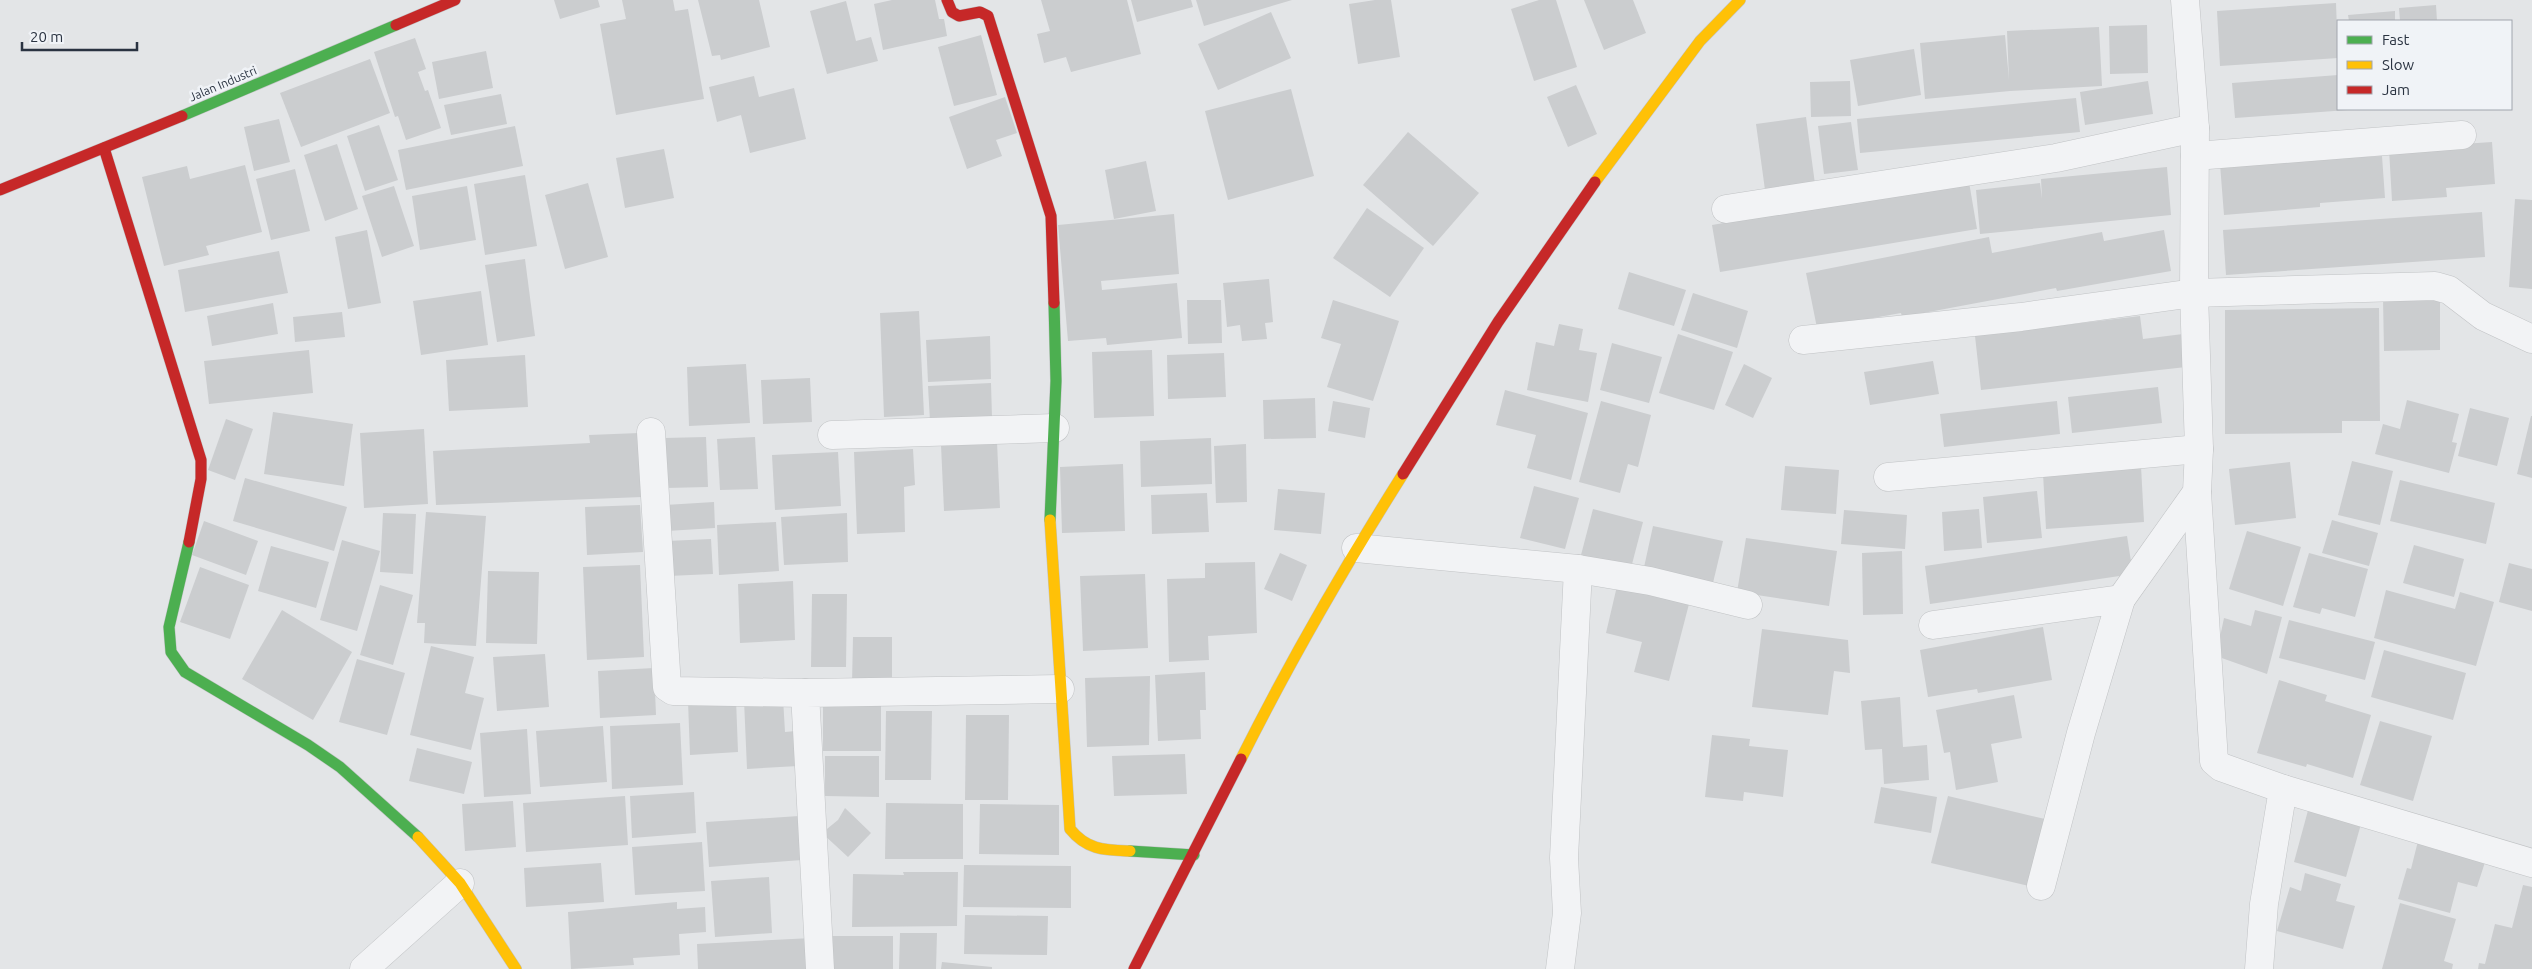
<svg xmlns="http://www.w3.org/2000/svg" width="2532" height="969" font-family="Ubuntu,sans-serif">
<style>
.building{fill:#cbcdcf}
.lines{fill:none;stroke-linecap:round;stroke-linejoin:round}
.street-casing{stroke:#c1c3c5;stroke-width:29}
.fast-casing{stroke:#c1c3c5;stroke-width:12}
.slow-casing{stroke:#c1c3c5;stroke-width:12}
.jam-casing{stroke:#c1c3c5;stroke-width:12}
.street{stroke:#f2f3f5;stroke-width:28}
.fast{stroke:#4caf50;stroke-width:11}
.slow{stroke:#ffc107;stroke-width:11}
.jam{stroke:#c62828;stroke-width:11}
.labels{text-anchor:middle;stroke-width:5;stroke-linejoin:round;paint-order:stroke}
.street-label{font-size:12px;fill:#2a3341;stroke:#f0f3f7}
</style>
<rect width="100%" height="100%" fill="#e3e5e7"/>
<g class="building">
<polygon points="554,0 598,0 600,7 560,19"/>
<polygon points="622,0 673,0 675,11 688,9 704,99 616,115 600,24 626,19"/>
<polygon points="698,0 759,0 770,47 721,60 720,55 712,56"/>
<polygon points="892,0 935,0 939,19 944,19 947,36 883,50 874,4"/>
<polygon points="1041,0 1127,0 1141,54 1071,72 1066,57 1044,63 1037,34 1050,31"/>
<polygon points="1131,0 1191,0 1193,7 1137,22"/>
<polygon points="1196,0 1292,0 1204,26"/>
<polygon points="1375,0 1391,0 1400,57 1358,64 1349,4"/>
<polygon points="1539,0 1556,0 1577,67 1534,81 1511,9"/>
<polygon points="1584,0 1633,0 1646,33 1604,50"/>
<polygon points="846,1 856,41 871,37 878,61 827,74 810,11"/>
<polygon points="2336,3 2338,58 2220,66 2217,11"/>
<polygon points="2436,5 2437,21 2400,21 2399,8"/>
<polygon points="2395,11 2395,21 2349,21 2348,15"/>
<polygon points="1271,12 1291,58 1218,90 1198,44"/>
<polygon points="2147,25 2148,73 2110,74 2109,26"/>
<polygon points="2099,27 2102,86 2010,91 1925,99 1920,43 2005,35 2009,80 2007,31"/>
<polygon points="981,35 997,95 954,106 938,47"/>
<polygon points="415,38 426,69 418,72 425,91 428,90 441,128 406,140 398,116 395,117 374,52"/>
<polygon points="1914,49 1921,95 1858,106 1850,60"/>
<polygon points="486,51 493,88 439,99 432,62"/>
<polygon points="370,59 390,113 301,147 280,93"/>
<polygon points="2338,75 2338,109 2348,110 2235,118 2232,83"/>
<polygon points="754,76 759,97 794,88 806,139 750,153 741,115 717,122 709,87"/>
<polygon points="1850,81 1851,116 1811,117 1810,82"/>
<polygon points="2148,81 2153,114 2085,125 2080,92"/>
<polygon points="1576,85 1597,134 1568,147 1547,97"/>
<polygon points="1291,89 1314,176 1228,200 1205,111"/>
<polygon points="501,94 507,124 451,135 444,105"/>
<polygon points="1005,97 1017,133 996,140 1002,156 967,169 949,117"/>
<polygon points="2076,98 2080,132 1860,153 1857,119"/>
<polygon points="1806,117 1815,184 1765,190 1756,124"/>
<polygon points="279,119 290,162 254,171 244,127"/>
<polygon points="1851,122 1858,170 1824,174 1818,126"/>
<polygon points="379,125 398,180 365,191 347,136"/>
<polygon points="515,126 523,166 406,190 398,150"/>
<polygon points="1408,132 1479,193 1433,246 1363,185"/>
<polygon points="2492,142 2495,184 2446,188 2447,197 2392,201 2389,149"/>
<polygon points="337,144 358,209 325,221 304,155"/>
<polygon points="664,149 674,198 625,208 616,158"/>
<polygon points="2382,156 2385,198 2320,203 2320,207 2224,215 2220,164"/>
<polygon points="1146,161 1156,211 1114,219 1105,170"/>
<polygon points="245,165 262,232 206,246 209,255 164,266 142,177 187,166 190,179"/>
<polygon points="2167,167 2171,215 1980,234 1976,190 2040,183 2042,199 2041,179"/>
<polygon points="295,169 310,231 271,240 256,179"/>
<polygon points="525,175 537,246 485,255 474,184"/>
<polygon points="1969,182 1977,229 1720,272 1712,225"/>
<polygon points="588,183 608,257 565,269 545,195"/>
<polygon points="394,186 414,246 382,257 362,196"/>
<polygon points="467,186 476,240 420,250 412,196"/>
<polygon points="2515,199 2532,200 2532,289 2509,287"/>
<polygon points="1367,208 1424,248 1390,297 1333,258"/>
<polygon points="2482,212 2485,257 2226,275 2223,230"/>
<polygon points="1174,214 1179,274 1101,281 1102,290 1177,283 1182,338 1107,345 1106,338 1068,341 1058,225"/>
<polygon points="367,230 381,303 348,309 335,237"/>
<polygon points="2164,230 2171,271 2057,291 2056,288 1902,317 1901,313 1817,328 1806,273 1989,237 1992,253 2102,232 2104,241"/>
<polygon points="279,251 288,293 185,312 178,270"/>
<polygon points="525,259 535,336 497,342 485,265"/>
<polygon points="1629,272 1686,290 1674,326 1618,309"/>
<polygon points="1269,279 1273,322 1265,323 1267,339 1242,341 1240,325 1227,327 1223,283"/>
<polygon points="481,291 488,345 421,355 413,301"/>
<polygon points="1693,293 1748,311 1737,348 1681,330"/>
<polygon points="2440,296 2440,350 2384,351 2383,298"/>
<polygon points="1187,300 1221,300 1222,343 1188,344"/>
<polygon points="1333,300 1399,321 1373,401 1327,387 1341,344 1321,338"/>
<polygon points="273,303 278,334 212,346 207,316"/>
<polygon points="2379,308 2380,421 2342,421 2342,433 2225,434 2225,310"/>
<polygon points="919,311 924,415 884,417 880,313"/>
<polygon points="342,312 345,337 295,342 293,317"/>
<polygon points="2140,316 2143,339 2183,334 2186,367 1981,390 1975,336"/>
<polygon points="1559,324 1583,329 1579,350 1597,353 1588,402 1527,390 1536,342 1554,346"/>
<polygon points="1678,334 1733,352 1714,410 1659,393"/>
<polygon points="990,336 991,379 928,382 926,340"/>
<polygon points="1612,343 1662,357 1649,403 1600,390"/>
<polygon points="309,350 313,393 209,404 204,361"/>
<polygon points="1152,350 1154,416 1094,418 1092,352"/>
<polygon points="1224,353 1226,397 1168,399 1167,355"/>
<polygon points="525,355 528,407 449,411 446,360"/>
<polygon points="1933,361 1939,394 1870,405 1864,372"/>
<polygon points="746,364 750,423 689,426 687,367"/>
<polygon points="1744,364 1772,378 1753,418 1725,405"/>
<polygon points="810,378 812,422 763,424 761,380"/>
<polygon points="991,383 992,418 930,421 928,386"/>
<polygon points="2158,387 2162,423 2072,433 2068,397"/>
<polygon points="1505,390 1588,413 1571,480 1527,468 1536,435 1496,425"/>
<polygon points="1315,398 1316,438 1264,439 1263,400"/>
<polygon points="2407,400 2459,414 2452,442 2457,443 2449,473 2375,454 2383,424 2400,429"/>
<polygon points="1333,401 1370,408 1365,438 1328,431"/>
<polygon points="1601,401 1651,415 1638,467 1628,464 1620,493 1579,482"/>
<polygon points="2057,401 2060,434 1944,447 1940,414"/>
<polygon points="2470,408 2509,418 2497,466 2458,456"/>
<polygon points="273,412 353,424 344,486 264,474"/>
<polygon points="2531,416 2532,416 2532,478 2517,474"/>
<polygon points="226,419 253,429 235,480 208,470"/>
<polygon points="424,429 428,504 364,508 360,433"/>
<polygon points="639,433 642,497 436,505 433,451 590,443 589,435"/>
<polygon points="706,437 708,487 666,488 664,438"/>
<polygon points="755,437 758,489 720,490 717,439"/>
<polygon points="1211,438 1212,484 1141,487 1140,441"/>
<polygon points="997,442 1000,508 944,511 941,445"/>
<polygon points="1246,444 1247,502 1216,503 1214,446"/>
<polygon points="913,449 915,485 904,487 905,532 857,534 854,452"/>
<polygon points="838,452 841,506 775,510 772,455"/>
<polygon points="2352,461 2393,471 2380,525 2338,515"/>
<polygon points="2290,462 2296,518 2235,525 2229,469"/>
<polygon points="1123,464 1125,531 1062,533 1060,467"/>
<polygon points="1785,466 1839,470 1836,514 1781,510"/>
<polygon points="2141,466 2144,522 2046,529 2043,473"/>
<polygon points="245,478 347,507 334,551 233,521"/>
<polygon points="2400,480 2495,503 2486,544 2390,521"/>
<polygon points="1534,486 1579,498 1565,549 1520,538"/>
<polygon points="1278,489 1325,493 1321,534 1274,530"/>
<polygon points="2037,491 2042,538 1987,543 1983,497"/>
<polygon points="1207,493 1209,532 1152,534 1151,495"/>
<polygon points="714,502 715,528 667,531 665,505"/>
<polygon points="640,505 643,552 587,555 585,507"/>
<polygon points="1593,509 1643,522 1631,568 1581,555"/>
<polygon points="1979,509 1982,548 1944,551 1942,512"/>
<polygon points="1844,510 1907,515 1905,549 1841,544"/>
<polygon points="426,512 486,516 476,646 424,643 425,623 417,623"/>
<polygon points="383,513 416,514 413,574 380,572"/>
<polygon points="847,513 848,562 784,565 781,517"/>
<polygon points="2332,520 2378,533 2369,566 2322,553"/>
<polygon points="204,521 258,541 246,575 192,555"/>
<polygon points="776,522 779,571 719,575 717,525"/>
<polygon points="1653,526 1723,541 1712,587 1643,572"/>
<polygon points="2247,531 2301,547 2283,606 2229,589"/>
<polygon points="2127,536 2133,574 1930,604 1925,566"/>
<polygon points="1746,538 1837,551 1829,606 1737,592"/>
<polygon points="711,539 713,574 668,576 667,541"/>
<polygon points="342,540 380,551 357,631 320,620"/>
<polygon points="2414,545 2464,559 2454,597 2403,583"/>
<polygon points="271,546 329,562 316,608 258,591"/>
<polygon points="1902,551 1903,614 1863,615 1862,553"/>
<polygon points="1280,553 1307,565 1292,601 1264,589"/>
<polygon points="2309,553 2368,569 2355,617 2322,608 2320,614 2293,607"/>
<polygon points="1255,562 1257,633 1208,636 1209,660 1169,662 1167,579 1205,578 1205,563"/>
<polygon points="2509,563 2532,569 2532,611 2499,602"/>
<polygon points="640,565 644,657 587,660 583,567"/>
<polygon points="200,567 249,585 230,639 180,622"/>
<polygon points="488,571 539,572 537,644 486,643"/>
<polygon points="1145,574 1148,648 1083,651 1080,576"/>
<polygon points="793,581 795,640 740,643 738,584"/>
<polygon points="380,585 413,595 393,665 360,655"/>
<polygon points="1617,586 1689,604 1669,681 1634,672 1642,642 1606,633"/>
<polygon points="2386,590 2455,609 2460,592 2494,602 2476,666 2374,638"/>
<polygon points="812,594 847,594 846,667 811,667"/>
<polygon points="282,610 352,652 313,720 242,679"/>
<polygon points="2255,610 2282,617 2267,674 2216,656 2224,618 2251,626"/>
<polygon points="2289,620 2375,642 2365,680 2279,658"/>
<polygon points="2043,627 2052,680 1978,693 1977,689 1928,697 1920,650"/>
<polygon points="1762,629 1848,640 1850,673 1834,671 1828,715 1752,707"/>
<polygon points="853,637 892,637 892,684 852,684"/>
<polygon points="431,646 474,657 465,693 484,698 471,750 410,735"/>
<polygon points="2384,650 2466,673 2453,720 2371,697"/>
<polygon points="545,654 549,707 497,711 493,657"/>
<polygon points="357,659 405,673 387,735 339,722"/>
<polygon points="654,668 656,715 600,718 598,671"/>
<polygon points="1205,672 1206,710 1200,710 1201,739 1158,741 1155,675"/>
<polygon points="1150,676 1149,745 1087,747 1085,678"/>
<polygon points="2279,680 2327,695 2325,701 2371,715 2353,778 2307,764 2306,767 2257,753"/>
<polygon points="2014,695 2022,738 1991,744 1998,782 1956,790 1950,752 1944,753 1936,710"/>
<polygon points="1900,697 1903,747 1927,745 1929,780 1884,784 1882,749 1865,750 1861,701"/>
<polygon points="783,698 785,732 796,731 798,766 747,769 744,700"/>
<polygon points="736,699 738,752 690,755 688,701"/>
<rect x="823" y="704" width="58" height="47"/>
<polygon points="886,711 932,711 931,780 885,780"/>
<polygon points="966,715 1009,715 1008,800 965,800"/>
<polygon points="2380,721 2432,736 2413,801 2360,785"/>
<polygon points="680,723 683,785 612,789 610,726"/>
<polygon points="603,726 607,782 540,787 536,731"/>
<polygon points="527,729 531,794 484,797 480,733"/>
<polygon points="1712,735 1750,739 1749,746 1788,750 1783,797 1744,792 1743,801 1705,797"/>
<polygon points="417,748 472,762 464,794 409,781"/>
<polygon points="1185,754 1187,794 1114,796 1112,756"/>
<polygon points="825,756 879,756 879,797 825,796"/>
<polygon points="1881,787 1937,797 1931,833 1874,823"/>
<polygon points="694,792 696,833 632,838 630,796"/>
<polygon points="625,796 628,845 526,852 523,803"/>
<polygon points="1948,796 2045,819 2029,886 1931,863"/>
<polygon points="513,801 516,847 465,851 462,804"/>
<polygon points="886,803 963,804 963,859 885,859"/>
<polygon points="2310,803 2363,817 2346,877 2294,862"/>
<polygon points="980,804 1059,805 1059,855 979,854"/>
<polygon points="845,808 871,833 848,857 822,833 838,820"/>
<polygon points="799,816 802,860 709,867 706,822"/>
<polygon points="2418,841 2486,859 2477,887 2458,882 2450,913 2398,899 2407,868 2411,869"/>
<polygon points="702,842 705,891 635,895 632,847"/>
<polygon points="601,863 604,902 526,907 524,868"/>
<polygon points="964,865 1071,866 1071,908 963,907"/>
<polygon points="903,872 958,872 957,926 852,927 853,874 904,875"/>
<polygon points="2305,873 2341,884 2336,901 2355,906 2343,949 2277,931 2290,887 2301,891"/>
<polygon points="769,877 772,933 715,937 711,881"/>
<polygon points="2523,885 2532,887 2532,969 2478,969 2479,963 2485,964 2495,924 2512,928"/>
<polygon points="677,902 677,909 705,907 706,932 679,934 680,955 633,958 634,965 571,969 568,912"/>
<polygon points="2400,903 2456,919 2444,961 2453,964 2452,969 2382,969"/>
<polygon points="965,915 1048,916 1047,955 964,954"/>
<polygon points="900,933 937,933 936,969 899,969"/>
<rect x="832" y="936" width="61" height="33"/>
<polygon points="812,938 814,969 698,969 697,944"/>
<polygon points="942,962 992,967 992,969 941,969"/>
</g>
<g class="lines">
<defs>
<g id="street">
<polyline points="2195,156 2462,135"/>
<polyline points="1726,209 2056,158 2195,128"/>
<polyline points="1803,340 2021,317 2194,293 2435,286 2449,290 2483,316 2532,339"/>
<polyline points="651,432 667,687 673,691 805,693"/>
<polyline points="832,435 1055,428"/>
<polyline points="1888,477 2199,449"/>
<polyline points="2197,492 2214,761 2221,767 2283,789 2264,904 2259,969"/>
<polyline points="1356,548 1578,569 1564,858 1567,913 1560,969"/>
<polyline points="1578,569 1650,581 1748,605"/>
<polyline points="2121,599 2197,492 2199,449 2194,293 2195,128 2185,0"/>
<polyline points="1933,625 2121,599 2081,733 2041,886"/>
<polyline points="2283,789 2532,863"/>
<polyline points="364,969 460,883"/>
<polyline points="820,969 805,693 1060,689"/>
</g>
<g id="fast">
<polyline points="182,116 396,25"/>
<polyline points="1050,520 1056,381 1054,303"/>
<polyline points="189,542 169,627 171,652 185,672 308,745 340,767 418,837"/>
<polyline points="1130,851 1194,855"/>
</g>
<g id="slow">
<polyline points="1595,182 1700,41 1740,0"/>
<path d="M1050,520l20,309c17,21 34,21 60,22"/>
<path d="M1241,759c49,-98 104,-193 162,-285"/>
<polyline points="418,837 460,883 516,969"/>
</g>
<g id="jam">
<polyline points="947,0 952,12 959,16 980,12 988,16 1051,216 1054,303"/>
<polyline points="396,25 455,0"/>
<polyline points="104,148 201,460 201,479 189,542"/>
<polyline points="0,190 182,116"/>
<polyline points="1403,474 1498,322 1595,182"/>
<polyline points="1134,969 1241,759"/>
</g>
</defs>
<use href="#street" class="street-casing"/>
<use href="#fast" class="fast-casing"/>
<use href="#slow" class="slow-casing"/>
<use href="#jam" class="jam-casing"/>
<use href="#street" class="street"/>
<use href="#fast" class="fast"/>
<use href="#slow" class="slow"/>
<use href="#jam" class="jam"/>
</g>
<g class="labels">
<g class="street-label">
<text transform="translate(223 84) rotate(-23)" y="4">Jalan Industri</text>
</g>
</g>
<rect x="2337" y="20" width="175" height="90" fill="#f0f3f7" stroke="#a1a6ae"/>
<rect x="2347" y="36" width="25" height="8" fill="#4caf50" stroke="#a1a6ae"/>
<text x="2382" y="45" font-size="15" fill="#2a3341">Fast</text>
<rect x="2347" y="61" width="25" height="8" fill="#ffc107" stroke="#a1a6ae"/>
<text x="2382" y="70" font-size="15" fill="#2a3341">Slow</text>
<rect x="2347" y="86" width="25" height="8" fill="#c62828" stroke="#a1a6ae"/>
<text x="2382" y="95" font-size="15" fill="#2a3341">Jam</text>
<path d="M22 42v8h115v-8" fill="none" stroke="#2a3341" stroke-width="2.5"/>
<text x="30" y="42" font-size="15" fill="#2a3341" stroke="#f0f3f7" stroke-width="4" paint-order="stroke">20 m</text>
</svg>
